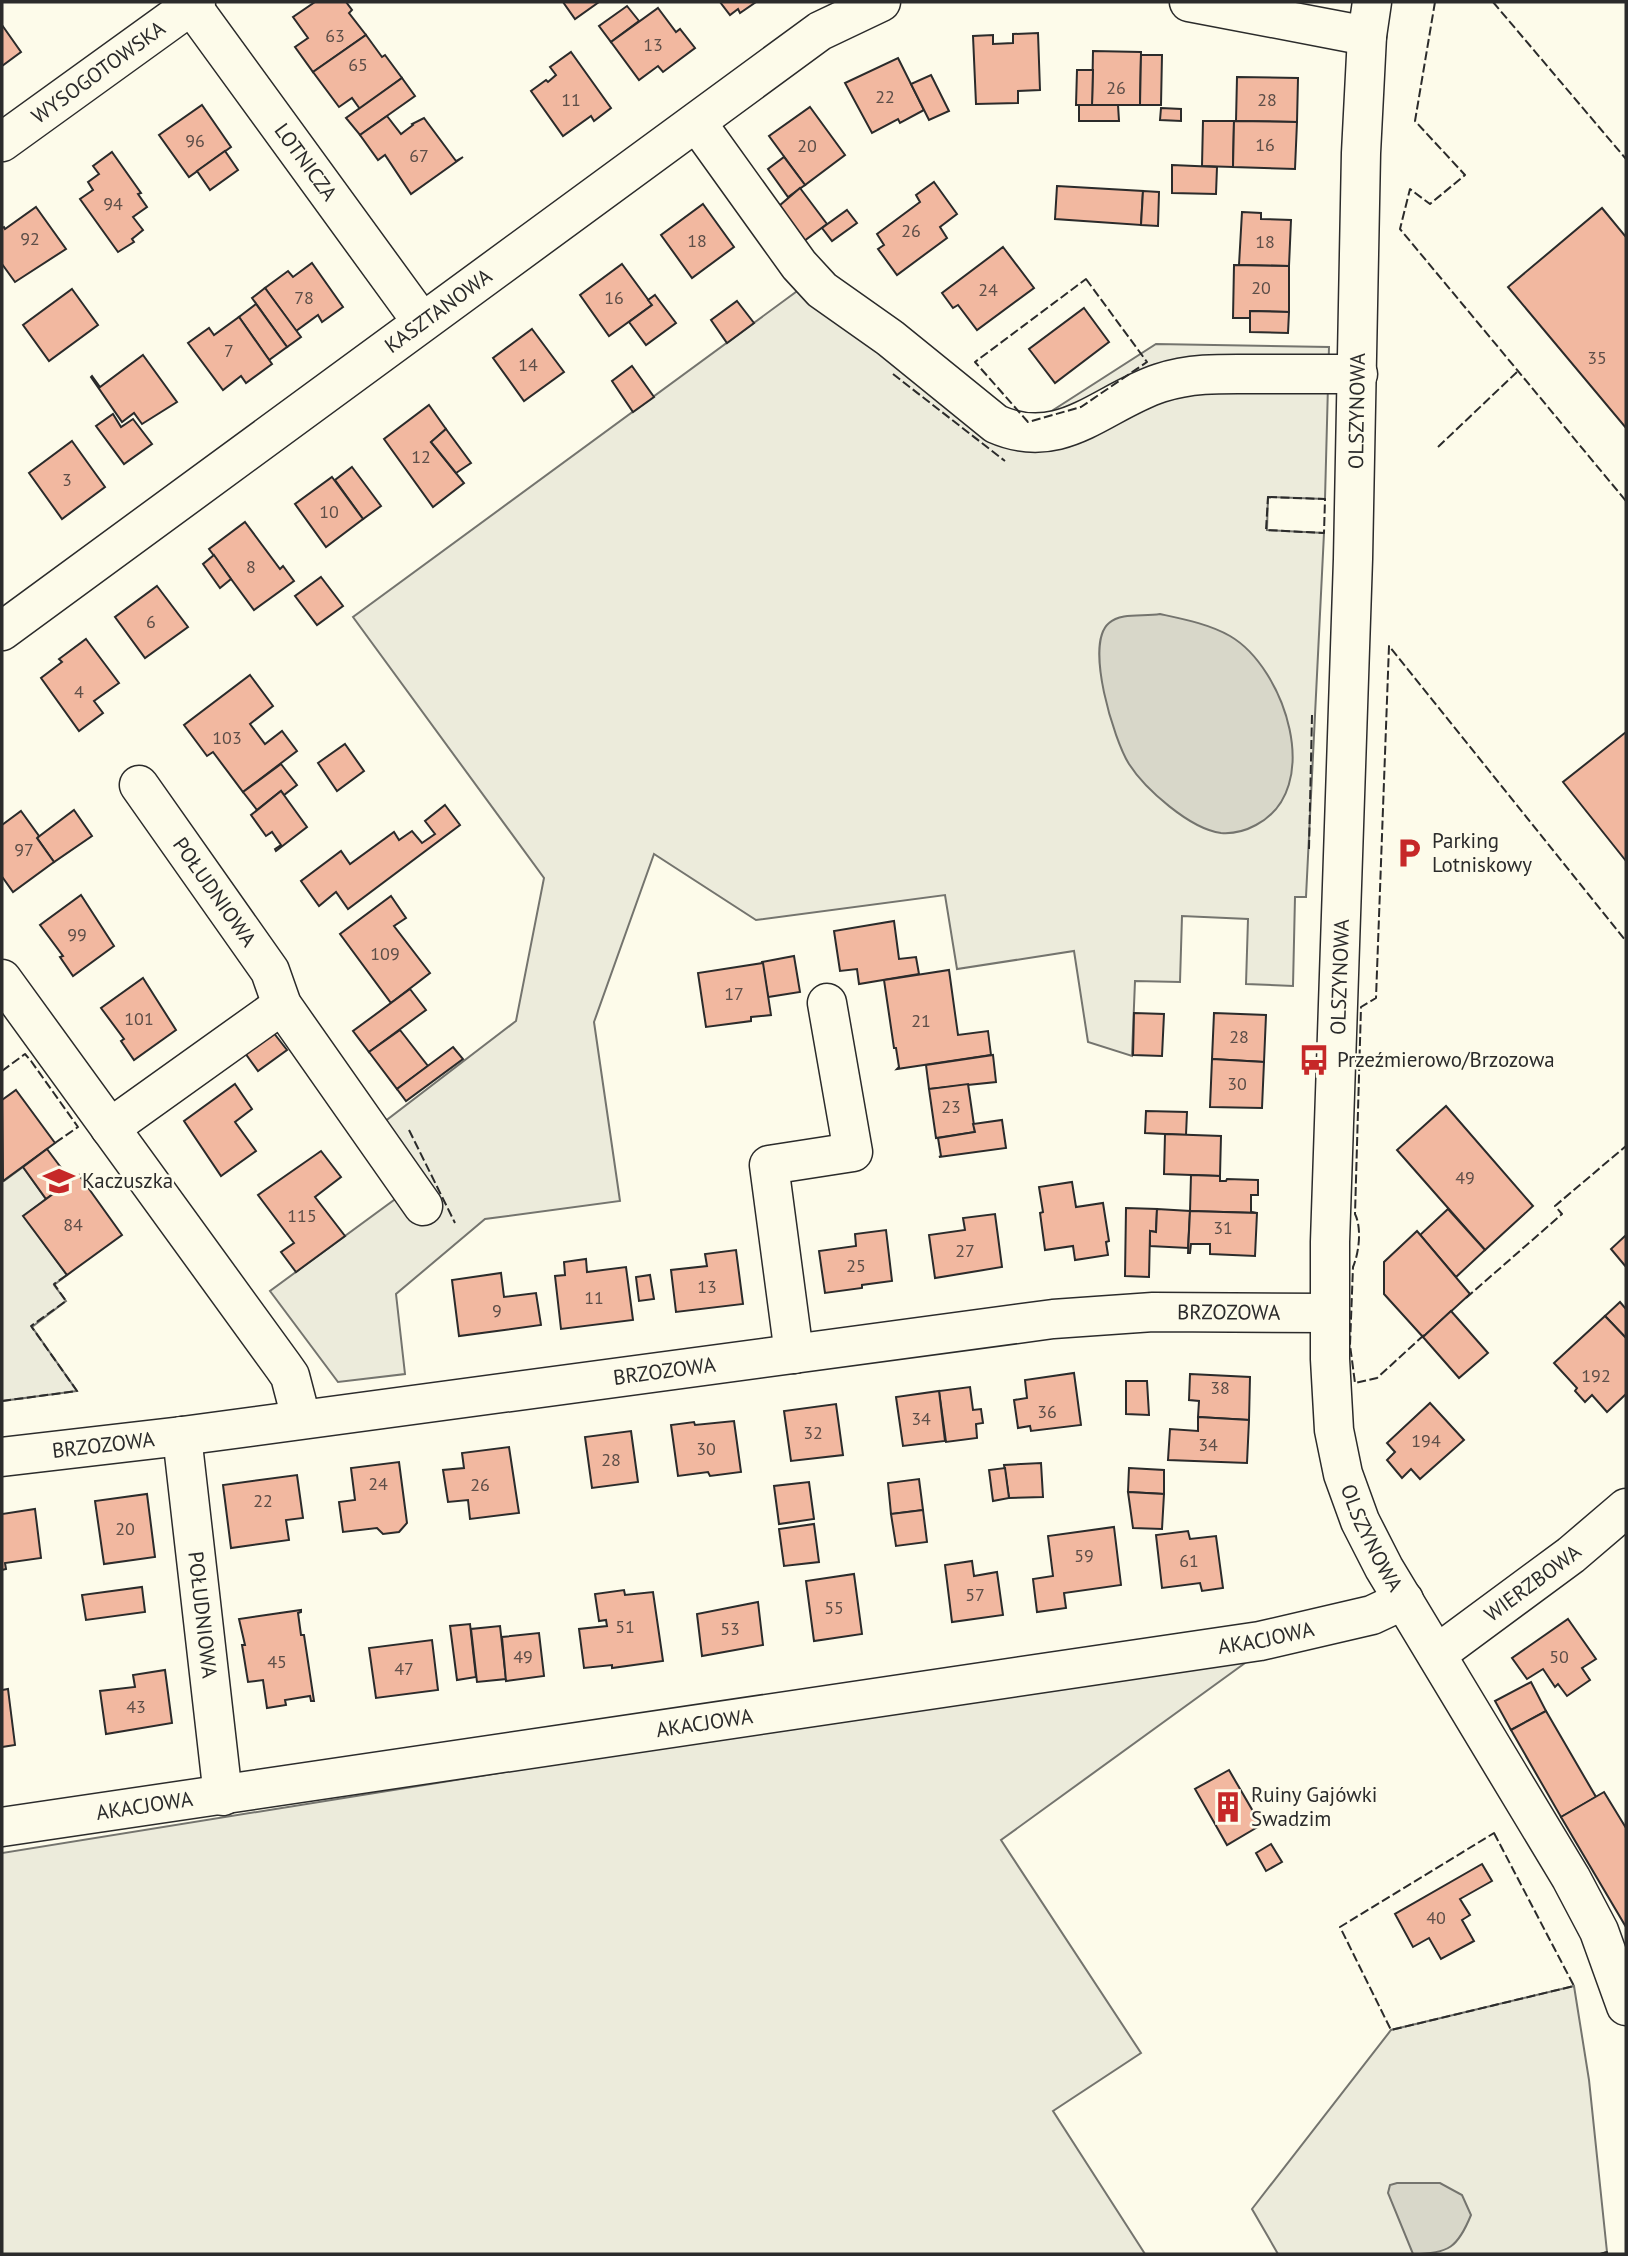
<svg xmlns="http://www.w3.org/2000/svg" width="1628" height="2256" font-family="'PT Sans',sans-serif">
<style>
.green{fill:#ecebdb;stroke:#74746e;stroke-width:2}
.water{fill:#d8d7c9;stroke:#74746e;stroke-width:2}
.building{fill:#f2b8a0;stroke:#2b2b2b;stroke-width:2}
.lines{fill:none;stroke-linecap:round;stroke-linejoin:round}
.minor-casing{stroke:#2b2b2b;stroke-width:41}
.minor{stroke:#fdfbea;stroke-width:38}
.fence{stroke:#2b2b2b;stroke-width:2;stroke-dasharray:9 3.5;stroke-linecap:butt}
.labels{text-anchor:middle;stroke-width:5;stroke-linejoin:round;paint-order:stroke}
.number-label{font-size:18px;fill:#5d4e48}
.street-label{font-size:21px;fill:#2b2b2b;stroke:#fdfbea}
.poi-label{font-size:21px;fill:#2b2b2b;stroke:#fdfbea;text-anchor:start}
</style>
<rect width="100%" height="100%" fill="#fdfbea"/>
<g class="green">
<polygon points="800,289 1008,439 1156,344 1329,347 1325,499 1268,497 1267,530 1324,533 1306,897 1295,897 1293,986 1246,984 1248,919 1182,916 1180,982 1135,981 1132,1056 1088,1042 1074,951 957,969 945,895 756,920 654,854 594,1022 620,1201 485,1219 396,1294 405,1374 338,1382 270,1291 398,1197 358,1142 516,1021 544,878 353,617"/>
<polygon points="23,1167 46,1199 24,1216 67,1275 54,1285 66,1301 32,1327 77,1391 2,1401 2,1179 4,1181"/>
<polygon points="1263,1650 1001,1840 1141,2053 1053,2111 1145,2254 2,2254 2,1853"/>
<polygon points="1574,1986 1589,2080 1607,2252 1601,2254 1278,2254 1252,2209 1391,2030"/>
</g>
<g class="water">
<path d="M1160,614c23,5 49,10 70,22 55,32 95,153 26,189 -11,6 -22,9 -35,8 -31,-4 -76,-44 -92,-69 -15,-24 -45,-120 -20,-141 12,-11 35,-6 51,-9z"/>
<path d="M1397,2183h43l22,12 9,20c-13,32 -22,39 -58,39l-25,-61 2,-8z"/>
</g>
<g class="building">
<polygon points="315,2 346,2 352,10 349,13 366,35 313,72 295,47 308,38 293,17"/>
<polygon points="563,2 599,2 575,19"/>
<polygon points="720,2 756,2 740,13 738,9 730,15"/>
<polygon points="627,6 639,21 611,42 599,26"/>
<polygon points="658,8 676,32 680,29 695,48 663,72 658,66 639,80 611,42"/>
<polygon points="2,25 21,52 2,66"/>
<polygon points="1038,33 1040,90 1018,91 1018,103 976,104 973,36 993,35 993,44 1013,43 1013,34"/>
<polygon points="366,35 382,57 385,55 402,78 360,109 352,98 339,107 313,72"/>
<polygon points="1093,51 1141,52 1140,105 1092,105"/>
<polygon points="571,52 611,108 594,121 591,116 563,136 531,91 546,80 548,82 556,75 550,67"/>
<polygon points="1141,55 1162,55 1161,105 1140,105"/>
<polygon points="898,58 924,110 900,123 898,119 872,133 845,83"/>
<polygon points="1077,70 1093,70 1092,105 1076,105"/>
<polygon points="931,75 949,111 929,120 911,84"/>
<polygon points="1237,77 1298,78 1297,122 1236,121"/>
<polygon points="402,78 415,96 360,135 346,118"/>
<polygon points="202,105 231,147 189,177 159,135"/>
<polygon points="1079,105 1118,105 1119,121 1079,121"/>
<polygon points="810,107 845,155 805,185 769,136"/>
<polygon points="1161,108 1181,109 1181,121 1160,120"/>
<polygon points="387,116 401,134 413,125 412,124 424,118 456,161 463,157 411,194 385,155 378,160 360,135"/>
<polygon points="1203,121 1234,121 1233,167 1202,166"/>
<polygon points="1234,121 1297,122 1295,169 1233,167"/>
<polygon points="225,151 238,170 210,190 197,171"/>
<polygon points="112,152 141,193 138,194 147,207 133,217 143,230 132,239 134,242 118,252 80,199 93,190 88,182 99,174 93,166"/>
<polygon points="784,157 805,185 788,197 768,169"/>
<polygon points="1172,165 1217,167 1216,194 1172,193"/>
<polygon points="934,182 957,214 940,227 947,238 897,275 878,249 884,245 877,234 920,202 916,195"/>
<polygon points="1057,186 1143,191 1141,225 1055,219"/>
<polygon points="800,188 827,224 804,241 779,206"/>
<polygon points="1143,191 1159,192 1158,226 1141,225"/>
<polygon points="703,204 734,247 692,278 661,235"/>
<polygon points="36,207 66,249 15,282 2,264 2,228 4,227 5,229"/>
<polygon points="1602,208 1626,237 1626,428 1508,287"/>
<polygon points="847,210 857,223 832,241 822,228"/>
<polygon points="1242,212 1261,213 1261,219 1291,220 1289,266 1239,265"/>
<polygon points="1003,247 1034,288 977,330 958,305 953,308 942,293"/>
<polygon points="312,263 343,307 322,322 318,315 296,331 265,288 288,271 293,277"/>
<polygon points="622,264 652,305 609,336 580,295"/>
<polygon points="1234,265 1289,266 1289,312 1250,311 1250,318 1233,318"/>
<polygon points="265,288 301,337 287,347 252,298"/>
<polygon points="72,289 98,325 49,361 23,325"/>
<polygon points="655,295 676,323 646,345 629,322 652,305 648,300"/>
<polygon points="737,301 754,323 727,343 711,320"/>
<polygon points="256,304 287,347 269,360 239,317"/>
<polygon points="1084,308 1109,342 1055,383 1029,349"/>
<polygon points="1250,311 1289,312 1288,333 1250,332"/>
<polygon points="239,317 272,364 246,383 241,376 223,390 188,343 209,328 214,335"/>
<polygon points="532,329 564,372 524,401 493,358"/>
<polygon points="143,355 177,402 142,424 134,413 122,422 91,377 92,376 100,387"/>
<polygon points="632,366 654,397 633,412 612,381"/>
<polygon points="429,405 446,429 431,442 464,483 433,507 384,439"/>
<polygon points="113,414 121,427 133,419 152,444 124,464 96,426"/>
<polygon points="446,429 471,463 456,473 431,442"/>
<polygon points="72,441 105,487 62,519 29,473"/>
<polygon points="352,467 381,506 363,519 335,480"/>
<polygon points="332,477 363,519 326,547 295,504"/>
<polygon points="245,522 280,569 283,566 294,581 254,610 209,549"/>
<polygon points="214,555 231,579 220,588 203,564"/>
<polygon points="321,577 343,606 317,625 295,596"/>
<polygon points="157,586 188,627 145,658 115,617"/>
<polygon points="86,639 119,683 94,701 103,713 79,731 41,678 62,662 59,659"/>
<polygon points="250,675 273,706 250,724 265,744 282,731 297,751 243,792 213,752 207,756 184,725"/>
<polygon points="1626,732 1626,861 1563,782"/>
<polygon points="345,744 364,771 337,791 318,763"/>
<polygon points="281,764 297,785 284,795 281,791 257,810 243,792"/>
<polygon points="281,791 307,827 276,851 275,849 281,845 272,832 266,836 251,815"/>
<polygon points="445,805 460,825 348,909 336,892 319,906 301,881 341,851 350,864 394,832 399,840 412,831 422,843 435,834 425,821"/>
<polygon points="74,810 92,836 54,862 37,838"/>
<polygon points="21,811 39,836 37,838 54,862 13,892 3,878 2,879 2,825"/>
<polygon points="81,895 114,946 73,976 60,957 63,956 40,925"/>
<polygon points="391,896 406,918 394,926 430,973 391,1003 340,934"/>
<polygon points="894,921 899,959 916,957 919,974 859,984 857,969 840,971 834,931"/>
<polygon points="794,956 800,992 768,997 762,962"/>
<polygon points="763,963 771,1015 751,1017 751,1021 706,1027 698,973"/>
<polygon points="949,970 958,1035 988,1031 991,1055 897,1069 899,1067 896,1048 894,1048 884,980"/>
<polygon points="143,978 176,1030 134,1060 121,1041 124,1039 101,1008"/>
<polygon points="410,989 426,1010 369,1052 353,1031"/>
<polygon points="1134,1013 1164,1014 1162,1056 1133,1055"/>
<polygon points="1214,1013 1266,1015 1264,1062 1212,1059"/>
<polygon points="400,1030 428,1066 397,1089 369,1052"/>
<polygon points="273,1032 287,1050 258,1071 245,1053"/>
<polygon points="453,1047 463,1059 406,1101 397,1089"/>
<polygon points="993,1055 996,1082 929,1089 926,1065"/>
<polygon points="1212,1059 1264,1062 1262,1108 1210,1107"/>
<polygon points="235,1084 252,1109 235,1122 256,1151 221,1176 184,1121"/>
<polygon points="968,1084 975,1132 936,1138 929,1089"/>
<polygon points="16,1090 55,1143 3,1181 2,1100"/>
<polygon points="1446,1106 1533,1206 1485,1250 1397,1150"/>
<polygon points="1146,1111 1187,1112 1186,1135 1145,1133"/>
<polygon points="1002,1120 1006,1148 939,1157 941,1156 938,1138 975,1132 973,1124"/>
<polygon points="1165,1134 1221,1136 1220,1176 1164,1174"/>
<polygon points="47,1149 71,1181 46,1199 23,1167"/>
<polygon points="321,1151 341,1177 315,1197 345,1236 296,1272 281,1252 294,1243 258,1195"/>
<polygon points="79,1175 122,1235 67,1275 23,1216"/>
<polygon points="1191,1175 1220,1176 1220,1181 1226,1181 1227,1179 1258,1180 1258,1195 1251,1195 1251,1212 1257,1213 1190,1211"/>
<polygon points="1072,1182 1076,1207 1103,1203 1109,1241 1106,1242 1108,1255 1075,1260 1073,1246 1045,1250 1040,1213 1043,1212 1039,1187"/>
<polygon points="1126,1208 1157,1209 1156,1232 1150,1231 1149,1277 1125,1276"/>
<polygon points="1157,1209 1190,1211 1188,1248 1150,1246 1150,1231 1156,1232"/>
<polygon points="1448,1209 1485,1250 1456,1277 1420,1235"/>
<polygon points="1190,1211 1257,1213 1255,1256 1210,1254 1210,1244 1191,1244 1190,1253 1188,1253"/>
<polygon points="995,1214 1002,1267 935,1278 929,1235 965,1230 963,1218"/>
<polygon points="886,1230 892,1281 862,1285 862,1288 825,1293 819,1251 856,1246 855,1234"/>
<polygon points="1417,1231 1470,1294 1423,1337 1384,1294 1384,1262"/>
<polygon points="1626,1235 1626,1267 1611,1249"/>
<polygon points="736,1250 743,1304 676,1312 671,1270 707,1266 705,1254"/>
<polygon points="586,1259 587,1272 626,1267 633,1320 561,1329 555,1276 565,1275 564,1262"/>
<polygon points="501,1273 504,1297 536,1293 541,1325 459,1336 452,1280"/>
<polygon points="650,1275 654,1299 639,1301 636,1277"/>
<polygon points="1620,1302 1626,1309 1626,1338 1605,1316"/>
<polygon points="1451,1311 1488,1353 1459,1378 1423,1337"/>
<polygon points="1605,1316 1626,1338 1626,1394 1607,1412 1592,1395 1585,1402 1575,1391 1577,1388 1554,1363"/>
<polygon points="1074,1373 1081,1425 1031,1431 1030,1426 1018,1428 1014,1400 1027,1398 1025,1380"/>
<polygon points="1190,1374 1250,1377 1249,1420 1198,1417 1199,1401 1189,1400"/>
<polygon points="1126,1381 1147,1381 1149,1415 1126,1414"/>
<polygon points="970,1387 973,1410 981,1409 983,1423 976,1424 977,1438 946,1442 939,1391"/>
<polygon points="939,1391 945,1441 903,1446 896,1397"/>
<polygon points="1430,1403 1464,1440 1420,1479 1411,1469 1402,1478 1387,1460 1395,1452 1387,1443"/>
<polygon points="836,1404 843,1455 791,1461 784,1411"/>
<polygon points="1198,1417 1249,1420 1247,1463 1168,1460 1170,1429 1198,1431"/>
<polygon points="734,1421 741,1472 710,1476 708,1472 678,1476 671,1425 694,1422 695,1425"/>
<polygon points="631,1431 638,1482 592,1488 585,1437"/>
<polygon points="509,1447 519,1513 470,1519 468,1500 448,1502 443,1470 464,1468 462,1453"/>
<polygon points="399,1462 407,1523 399,1532 383,1534 377,1528 343,1532 339,1502 355,1500 351,1468"/>
<polygon points="1041,1463 1043,1497 1009,1498 1004,1465"/>
<polygon points="1005,1468 1009,1498 993,1501 989,1470"/>
<polygon points="1129,1468 1164,1470 1164,1494 1128,1492"/>
<polygon points="297,1475 303,1518 286,1520 289,1540 231,1548 223,1485"/>
<polygon points="919,1479 923,1510 891,1514 888,1483"/>
<polygon points="809,1482 814,1519 779,1524 774,1486"/>
<polygon points="1128,1492 1164,1494 1162,1529 1133,1528"/>
<polygon points="147,1494 155,1557 104,1564 95,1501"/>
<polygon points="35,1509 41,1558 5,1563 6,1569 2,1570 2,1514"/>
<polygon points="923,1510 927,1542 896,1546 891,1514"/>
<polygon points="814,1524 819,1562 784,1566 779,1529"/>
<polygon points="1114,1527 1121,1585 1064,1593 1066,1608 1037,1612 1033,1579 1053,1576 1048,1536"/>
<polygon points="1188,1531 1190,1539 1216,1536 1223,1588 1202,1591 1200,1583 1162,1588 1156,1535"/>
<polygon points="972,1561 974,1576 997,1572 1003,1615 952,1622 945,1565"/>
<polygon points="854,1574 862,1634 814,1641 806,1581"/>
<polygon points="142,1587 145,1612 86,1620 82,1595"/>
<polygon points="624,1590 625,1595 653,1592 663,1661 612,1668 612,1665 584,1668 579,1629 607,1626 606,1620 599,1621 595,1594"/>
<polygon points="758,1602 763,1645 702,1656 697,1614"/>
<polygon points="301,1610 301,1612 298,1613 301,1635 304,1635 314,1701 311,1701 310,1696 285,1700 286,1705 267,1708 263,1680 248,1682 242,1645 245,1645 239,1619"/>
<polygon points="1568,1619 1596,1659 1582,1668 1590,1680 1567,1696 1558,1684 1555,1687 1543,1669 1527,1679 1512,1658"/>
<polygon points="470,1624 476,1677 457,1680 450,1626"/>
<polygon points="500,1626 506,1679 477,1682 471,1629"/>
<polygon points="539,1633 544,1676 506,1681 502,1637"/>
<polygon points="432,1640 438,1690 376,1698 369,1648"/>
<polygon points="165,1670 172,1723 106,1734 100,1691 135,1687 133,1675"/>
<polygon points="1531,1682 1546,1711 1511,1730 1495,1701"/>
<polygon points="8,1689 15,1745 2,1747 2,1690"/>
<polygon points="1546,1711 1596,1797 1561,1817 1511,1730"/>
<polygon points="1229,1770 1261,1825 1227,1845 1195,1789"/>
<polygon points="1604,1792 1626,1828 1626,1927 1561,1817"/>
<polygon points="1271,1844 1282,1862 1266,1871 1256,1853"/>
<polygon points="1482,1864 1492,1881 1460,1899 1470,1915 1462,1920 1474,1941 1441,1959 1429,1938 1413,1947 1395,1914"/>
</g>
<g class="lines">
<defs>
<g id="minor">
<path id="s1" d="M189,2l233,320"/>
<polyline points="1189,2 1367,36"/>
<path id="s2" d="M1372,2l-5,34 -6,117 -8,406 -23,683v117l4,71 9,44 17,47 24,47 187,310 28,53 27,75"/>
<path d="M697,123l102,142 23,25 68,48 106,86c66,29 106,-22 164,-41 34,-11 67,-9 101,-9 32,0 65,0 97,0"/>
<path id="s3" d="M2,142l194,-140"/>
<path id="s4" d="M2,631l818,-600 61,-29"/>
<path id="s5" d="M139,785l131,186 12,34 141,201"/>
<polyline points="2,979 283,1366 290,1376 301,1418"/>
<polyline points="110,1128 282,1005"/>
<polyline points="794,1354 769,1165 853,1152 827,1003"/>
<path id="s6" d="M182,1436l41,360"/>
<path id="s7" d="M2,1457l180,-21 871,-117 100,-7 176,1"/>
<path id="s8" d="M1437,1654l134,-99 55,-47"/>
<path id="s9" d="M2,1827l1258,-186 112,-26 32,-15"/>
</g>
</defs>
<use href="#minor" class="minor-casing"/>
<use href="#minor" class="minor"/>
<g class="fence">
<polyline points="1435,2 1415,121 1465,175 1430,204 1410,189 1400,229 1626,501"/>
<polyline points="1493,2 1626,159"/>
<polygon points="1086,279 1147,362 1081,407 1028,422 975,362"/>
<polyline points="893,374 1005,461"/>
<polyline points="1438,447 1518,371"/>
<polygon points="1268,497 1325,499 1324,533 1266,530"/>
<polyline points="1309,849 1312,715"/>
<polyline points="2,1071 25,1054 31,1061 78,1127 55,1143"/>
<polyline points="409,1130 455,1223"/>
<polyline points="1466,1298 1562,1214 1555,1206 1626,1146"/>
<path d="M1424,1335l-47,43 -22,5 -5,-38 3,-78c6,-14 9,-39 2,-53l6,-207 15,-9 13,-352 237,295"/>
<polyline points="2,1401 77,1391 31,1326 66,1301 54,1284 67,1275"/>
<polygon points="1494,1833 1574,1986 1391,2030 1340,1927"/>
<polyline points="1600,2254 1607,2252 1607,2254"/>
</g>
</g>
<defs>
<symbol id="parking-bare" viewBox="-9 -9 18 18"><path d="M-3.5-5.5H1a3.5 3.5 0 0 1 0 7H-1V5.5H-3.5ZM-1-3.4V-.6H.8a1.4 1.4 0 0 0 0-2.8Z" fill="#c62828" stroke="#fdfbea" stroke-width="2.5" paint-order="stroke"/></symbol>
<symbol id="bus-bare" viewBox="-9 -9 18 18"><path d="M-5-6H5V4H4V6H2V4H-2V6H-4V4H-5ZM-3.5-4V0h7V-4ZM-3.5 1.2v1.5H-2V1.2ZM2 1.2v1.5H3.5V1.2Z" fill="#c62828" stroke="#fdfbea" stroke-width="2.5" paint-order="stroke"/></symbol>
<symbol id="school-bare" viewBox="-9 -9 18 18"><path d="M0-5L7-2L0 1L-7-2ZM-4 1L0 2.5L4 1V4Q0 6-4 4Z" fill="#c62828" stroke="#fdfbea" stroke-width="2.5" paint-order="stroke"/></symbol>
<symbol id="building-bare" viewBox="-9 -9 18 18"><path d="M-4-6H4V6H1V3H-1V6H-4ZM-2.5-4.3h1.7v1.8h-1.7ZM.8-4.3h1.7v1.8H.8ZM-2.5-1h1.7V.8h-1.7ZM.8-1h1.7V.8H.8Z" fill="#c62828" stroke="#fdfbea" stroke-width="2.5" paint-order="stroke"/></symbol>
</defs>
<g fill-rule="evenodd">
<use href="#parking-bare" x="1387" y="831" width="44" height="44"/>
<use href="#bus-bare" x="1292" y="1038" width="44" height="44"/>
<use href="#school-bare" x="37" y="1159" width="44" height="44"/>
<use href="#building-bare" x="1206" y="1785" width="44" height="44"/>
</g>
<g class="labels">
<g class="number-label">
<text x="335" y="42">63</text>
<text x="653" y="51">13</text>
<text x="358" y="71">65</text>
<text x="1116" y="94">26</text>
<text x="885" y="103">22</text>
<text x="571" y="106">11</text>
<text x="1267" y="106">28</text>
<text x="195" y="147">96</text>
<text x="1265" y="151">16</text>
<text x="807" y="152">20</text>
<text x="419" y="162">67</text>
<text x="113" y="210">94</text>
<text x="911" y="237">26</text>
<text x="30" y="245">92</text>
<text x="697" y="247">18</text>
<text x="1265" y="248">18</text>
<text x="1261" y="294">20</text>
<text x="988" y="296">24</text>
<text x="304" y="304">78</text>
<text x="614" y="304">16</text>
<text x="229" y="357">7</text>
<text x="1597" y="364">35</text>
<text x="528" y="371">14</text>
<text x="421" y="463">12</text>
<text x="67" y="486">3</text>
<text x="329" y="518">10</text>
<text x="251" y="573">8</text>
<text x="151" y="628">6</text>
<text x="79" y="698">4</text>
<text x="227" y="744">103</text>
<text x="24" y="856">97</text>
<text x="77" y="941">99</text>
<text x="385" y="960">109</text>
<text x="734" y="1000">17</text>
<text x="139" y="1025">101</text>
<text x="921" y="1027">21</text>
<text x="1239" y="1043">28</text>
<text x="1237" y="1090">30</text>
<text x="951" y="1113">23</text>
<text x="1465" y="1184">49</text>
<text x="302" y="1222">115</text>
<text x="73" y="1231">84</text>
<text x="1223" y="1234">31</text>
<text x="965" y="1257">27</text>
<text x="856" y="1272">25</text>
<text x="707" y="1293">13</text>
<text x="594" y="1304">11</text>
<text x="497" y="1317">9</text>
<text x="1596" y="1382">192</text>
<text x="1220" y="1394">38</text>
<text x="1047" y="1418">36</text>
<text x="921" y="1425">34</text>
<text x="813" y="1439">32</text>
<text x="1426" y="1447">194</text>
<text x="1208" y="1451">34</text>
<text x="706" y="1455">30</text>
<text x="611" y="1466">28</text>
<text x="378" y="1490">24</text>
<text x="480" y="1491">26</text>
<text x="263" y="1507">22</text>
<text x="125" y="1535">20</text>
<text x="1084" y="1562">59</text>
<text x="1189" y="1567">61</text>
<text x="975" y="1601">57</text>
<text x="834" y="1614">55</text>
<text x="625" y="1633">51</text>
<text x="730" y="1635">53</text>
<text x="523" y="1663">49</text>
<text x="1559" y="1663">50</text>
<text x="277" y="1668">45</text>
<text x="404" y="1675">47</text>
<text x="136" y="1713">43</text>
<text x="1436" y="1924">40</text>
</g>
<g class="street-label">
<text dy="7" stroke="none"><textPath href="#s3" startOffset="119">WYSOGOTOWSKA</textPath></text>
<text dy="7" stroke="none"><textPath href="#s1" startOffset="198">LOTNICZA</textPath></text>
<text dy="7" stroke="none"><textPath href="#s4" startOffset="541">KASZTANOWA</textPath></text>
<text transform="translate(1357 411) rotate(-89)" y="7">OLSZYNOWA</text>
<text dy="7" stroke="none"><textPath href="#s5" startOffset="131">POŁUDNIOWA</textPath></text>
<text transform="translate(1340 977) rotate(-88)" y="7">OLSZYNOWA</text>
<text dy="7" stroke="none"><textPath href="#s7" startOffset="1236">BRZOZOWA</textPath></text>
<text dy="7" stroke="none"><textPath href="#s7" startOffset="668">BRZOZOWA</textPath></text>
<text dy="7" stroke="none"><textPath href="#s7" startOffset="102">BRZOZOWA</textPath></text>
<text dy="7" stroke="none"><textPath href="#s2" startOffset="1544">OLSZYNOWA</textPath></text>
<text dy="7" stroke="none"><textPath href="#s8" startOffset="119">WIERZBOWA</textPath></text>
<text dy="7" stroke="none"><textPath href="#s6" startOffset="180">POŁUDNIOWA</textPath></text>
<text dy="7" stroke="none"><textPath href="#s9" startOffset="1278">AKACJOWA</textPath></text>
<text dy="7" stroke="none"><textPath href="#s9" startOffset="710">AKACJOWA</textPath></text>
<text dy="7" stroke="none"><textPath href="#s9" startOffset="144">AKACJOWA</textPath></text>
</g>
<g class="poi-label">
<text x="1432" y="848">Parking<tspan x="1432" dy="24">Lotniskowy</tspan></text>
<text x="1337" y="1067">Przeźmierowo/Brzozowa</text>
<text x="82" y="1188">Kaczuszka</text>
<text x="1251" y="1802">Ruiny Gajówki<tspan x="1251" dy="24">Swadzim</tspan></text>
</g>
</g>
<rect width="1628" height="2256" fill="none" stroke="#2b2b2b" stroke-width="7"/>
</svg>
